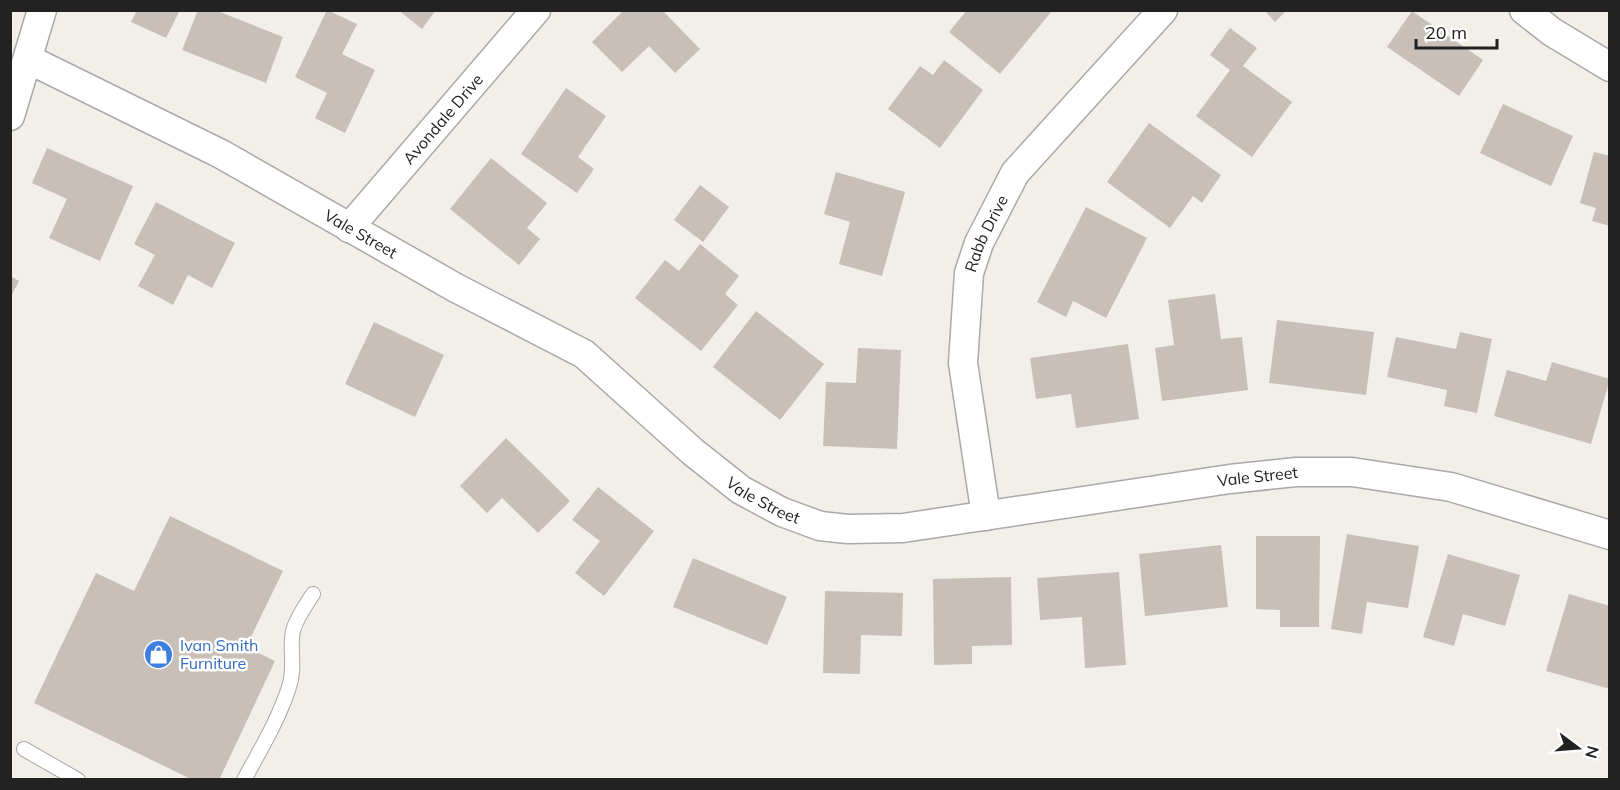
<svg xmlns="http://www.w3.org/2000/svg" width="1620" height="790" font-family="Mulish,sans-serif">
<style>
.building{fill:#c7bfb8}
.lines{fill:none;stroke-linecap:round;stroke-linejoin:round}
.service-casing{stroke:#a9a9a9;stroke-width:16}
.minor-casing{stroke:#a9a9a9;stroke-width:31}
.service{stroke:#fff;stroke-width:14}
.minor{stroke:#fff;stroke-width:28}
.labels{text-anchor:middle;stroke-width:5;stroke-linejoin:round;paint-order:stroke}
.street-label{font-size:16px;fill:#222;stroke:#fff}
.shop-label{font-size:16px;fill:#366cbe;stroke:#fff;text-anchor:start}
</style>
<rect width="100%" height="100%" fill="#f2efe9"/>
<g class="building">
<polygon points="137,10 180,10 166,38 131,22"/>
<polygon points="198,10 215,10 283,37 266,83 182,50"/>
<polygon points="327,10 357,24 342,54 375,70 345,133 315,118 327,93 295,77"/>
<polygon points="398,10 436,10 422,29"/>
<polygon points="624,10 662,10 700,49 675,73 649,46 622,72 592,42"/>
<polygon points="967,10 1051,10 1052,11 1000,74 949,32"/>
<polygon points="1264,10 1287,10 1275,22"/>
<polygon points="1412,11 1483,60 1459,96 1387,47"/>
<polygon points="1230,28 1257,48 1243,66 1292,102 1252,157 1196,116 1230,70 1210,55"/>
<polygon points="944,60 983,90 940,148 888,109 920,66 933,75"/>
<polygon points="566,88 606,116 578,157 594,169 577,193 521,154"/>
<polygon points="1503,104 1573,136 1551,186 1480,153"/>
<polygon points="1149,123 1221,175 1202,203 1193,196 1170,228 1107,182"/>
<polygon points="47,148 133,186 100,261 49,238 67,199 32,183"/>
<polygon points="1594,152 1610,156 1610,226 1592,221 1596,208 1580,203"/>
<polygon points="491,158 547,203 527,228 540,239 519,265 450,209"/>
<polygon points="836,172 905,192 882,276 839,264 850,222 824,214"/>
<polygon points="700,185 729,207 703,242 674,220"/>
<polygon points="156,202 235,243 212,288 188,275 173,305 138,286 155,255 134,244"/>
<polygon points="1086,207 1147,238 1106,318 1073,301 1066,317 1037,302"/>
<polygon points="700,244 739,276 725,294 738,305 701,351 635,298 665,260 679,271"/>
<polygon points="10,276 19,281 10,298"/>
<polygon points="1215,294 1221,339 1242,337 1248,390 1162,401 1155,348 1174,345 1168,300"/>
<polygon points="756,311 824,364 780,420 713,367"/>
<polygon points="1277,320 1374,332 1366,395 1269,383"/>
<polygon points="374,322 444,355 415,417 345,384"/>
<polygon points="1460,332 1492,339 1477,413 1444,406 1447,390 1387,377 1396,337 1456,349"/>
<polygon points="1128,344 1139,419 1076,428 1071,394 1036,399 1030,358"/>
<polygon points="858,348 901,350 897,449 823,446 826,382 856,383"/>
<polygon points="1552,362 1610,379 1591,444 1494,416 1507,370 1546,381"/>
<polygon points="506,438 570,501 538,533 502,498 487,513 460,486"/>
<polygon points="598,487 654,531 604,596 575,573 600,541 572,520"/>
<polygon points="170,516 283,571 246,647 275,661 219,780 193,780 34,703 96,573 134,591"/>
<polygon points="1347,534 1419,546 1408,608 1367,602 1362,634 1331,629"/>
<polygon points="1256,536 1320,536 1319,627 1280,627 1280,610 1256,609"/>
<polygon points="1221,545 1228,607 1145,616 1139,554"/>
<polygon points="1448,554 1520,575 1505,626 1463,614 1454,646 1423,637"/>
<polygon points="693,558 787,597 767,645 673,607"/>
<polygon points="1119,572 1126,665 1085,668 1082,617 1040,620 1037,578"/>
<polygon points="1011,577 1012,645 972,646 972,664 934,665 933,579"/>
<polygon points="825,591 903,593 902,636 861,635 860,674 823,673"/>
<polygon points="1569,594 1610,606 1610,689 1546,671"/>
</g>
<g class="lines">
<defs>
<g id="service">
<polyline points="24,749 78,780"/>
<path d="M244,780c16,-30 35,-61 45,-93 7,-20 0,-37 4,-56 3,-13 13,-26 20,-37"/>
</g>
<g id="minor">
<polyline points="1524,10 1552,32 1610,67"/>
<path id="s1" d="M28,59l193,95 235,134 128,66 109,98 48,38 41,22 38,14 28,3 55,-1 327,-49 66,-7h56l99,15 159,48"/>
<polyline points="10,116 42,10"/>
<path id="s2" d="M349,228l187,-218"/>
<path id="s3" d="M986,516l-23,-153 6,-90 10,-30 36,-70 148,-163"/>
</g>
</defs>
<use href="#service" class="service-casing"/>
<use href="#minor" class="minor-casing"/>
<use href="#service" class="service"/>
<use href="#minor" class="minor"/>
</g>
<defs>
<symbol id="shop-disc" viewBox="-11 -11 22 22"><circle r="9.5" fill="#3f7fe0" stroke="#fff"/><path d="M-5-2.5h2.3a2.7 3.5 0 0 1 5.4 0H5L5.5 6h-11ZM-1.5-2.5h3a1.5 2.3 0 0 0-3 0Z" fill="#fff"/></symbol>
</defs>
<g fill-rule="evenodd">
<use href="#shop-disc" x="142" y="638" width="33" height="33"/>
</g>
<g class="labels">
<g class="street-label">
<text dy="6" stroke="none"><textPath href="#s2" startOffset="144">Avondale Drive</textPath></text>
<text dy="6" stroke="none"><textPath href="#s1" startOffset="376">Vale Street</textPath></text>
<text dy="6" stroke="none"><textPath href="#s3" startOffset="288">Rabb Drive</textPath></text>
<text dy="6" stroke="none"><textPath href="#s1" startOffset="1366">Vale Street</textPath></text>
<text dy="6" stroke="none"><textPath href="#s1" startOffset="862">Vale Street</textPath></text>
</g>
<g class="shop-label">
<text x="180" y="651">Ivan Smith<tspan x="180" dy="18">Furniture</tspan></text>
</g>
</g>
<rect width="1620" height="790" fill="none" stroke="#222222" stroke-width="24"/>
<g transform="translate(1578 748) rotate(106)" stroke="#ffffff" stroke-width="4.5" paint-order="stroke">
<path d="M0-4.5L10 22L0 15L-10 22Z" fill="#222222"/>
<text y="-9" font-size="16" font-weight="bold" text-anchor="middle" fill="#222222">N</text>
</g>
<path d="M1416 39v9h81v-9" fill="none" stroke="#222222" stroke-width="3"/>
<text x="1425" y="39" font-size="18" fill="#222222" stroke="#ffffff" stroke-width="4.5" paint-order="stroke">20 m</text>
</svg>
